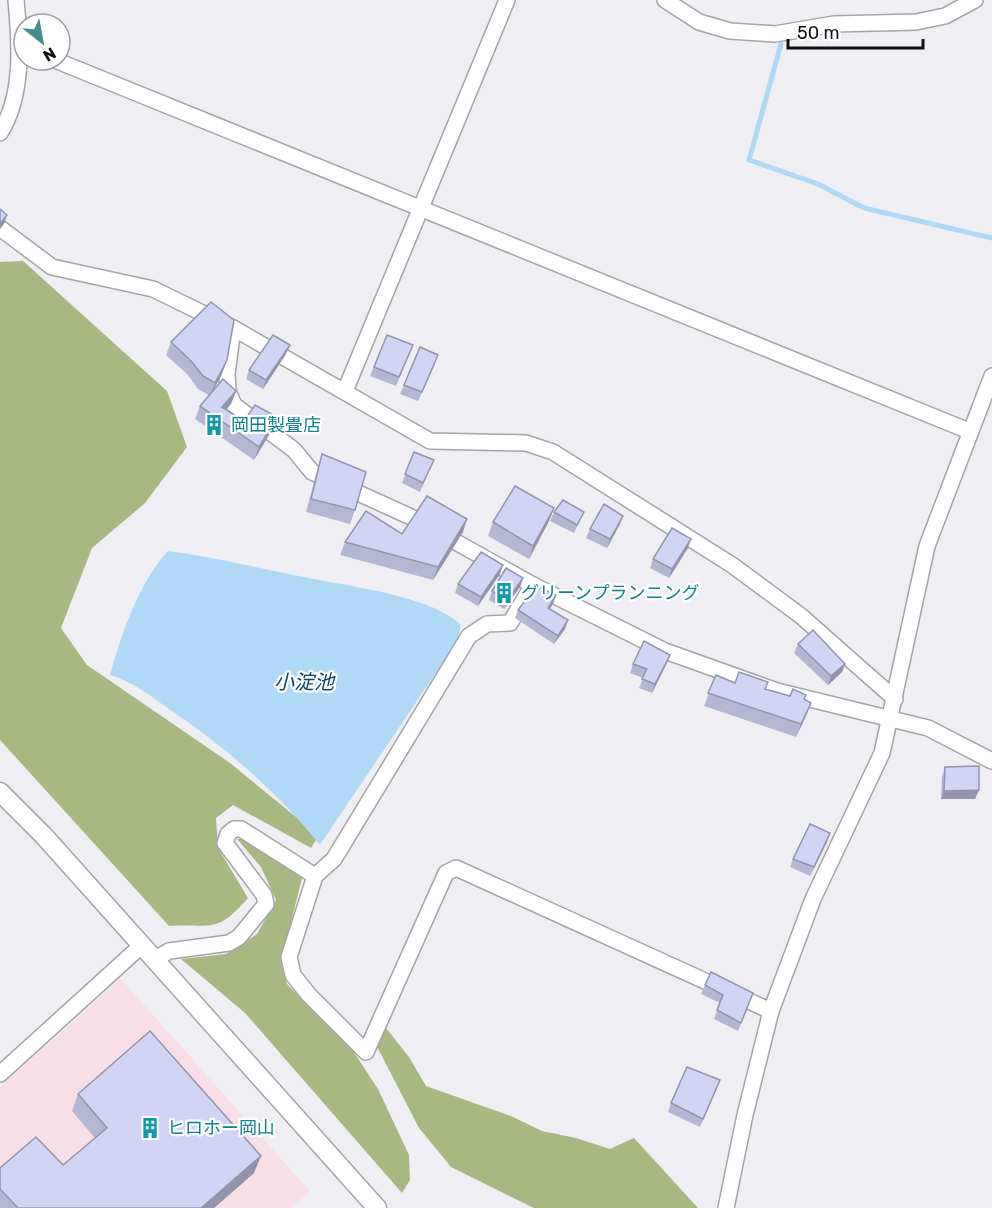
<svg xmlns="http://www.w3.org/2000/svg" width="992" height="1208" font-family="Rubik,'Noto Sans JP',sans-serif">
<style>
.industrial{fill:#f8dee6}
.forest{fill:#a9b780}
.water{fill:#b0d9f8}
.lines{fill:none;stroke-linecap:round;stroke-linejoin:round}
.stream{stroke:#b0d9f8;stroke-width:5}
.minor-casing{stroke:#a4a4a8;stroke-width:18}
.tertiary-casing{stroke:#a4a4a8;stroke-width:21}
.minor{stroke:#fff;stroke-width:15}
.tertiary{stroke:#fff;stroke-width:18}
.wall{fill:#b5b6d3}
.shaded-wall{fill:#9394ac}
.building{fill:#d2d4f5;stroke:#9394ac;stroke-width:1.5}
.labels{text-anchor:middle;stroke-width:4.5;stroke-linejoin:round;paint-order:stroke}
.culture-label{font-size:18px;fill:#0d838f;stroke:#fff;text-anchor:start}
.water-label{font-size:20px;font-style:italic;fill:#044468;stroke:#fff}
</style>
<rect width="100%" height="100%" fill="#efeff3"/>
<polygon class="industrial" points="121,979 310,1191 291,1208 0,1208 0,1087"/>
<g class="forest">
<path d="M23,261l144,130 20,56 -42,56 -53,45 -31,80 26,37 143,98 66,54 21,21 -6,10 -78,-43 -17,13 2,30 30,50c-32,37 -36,25 -79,28l-169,-186v-478z"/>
<polygon points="237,839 244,839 302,878 281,962 287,984 353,1051 378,1089 409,1155 410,1180 402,1193 245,1013 181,959 226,954 257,934 276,900 261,867"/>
<polygon points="386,1028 409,1057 426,1086 511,1116 542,1131 576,1138 610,1149 634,1138 698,1208 534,1208 451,1167 419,1128 371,1035"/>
</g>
<path class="water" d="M168,551c46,6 90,17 136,26 41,9 127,18 157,48l-3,15 -138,205c-43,-54 -97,-100 -154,-138 -18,-13 -35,-26 -56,-32 12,-42 28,-91 58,-124z"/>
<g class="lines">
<polyline class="stream" points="781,44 749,160 818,184 864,208 992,238"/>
<defs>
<g id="minor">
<polyline points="665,0 699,22 730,31 775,34 834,24 916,22 945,16 975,0"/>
<polyline points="55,60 969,431"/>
<path d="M0,133c24,-38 20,-90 16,-133"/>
<polyline points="0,228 52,267 153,289 233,328 430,441 526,443 553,452 732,565 801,616 895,699"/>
<polyline points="233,328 227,374 228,391 234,405 294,450 312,472 411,517 533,585 665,651 777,691 928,728 992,761"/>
<polyline points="345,391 507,0"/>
<polyline points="533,585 510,623 487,624 469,636 334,859 315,876 289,957 293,975 309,995 366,1052 446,873 456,868 771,1011"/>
<polyline points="154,960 169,951 229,943 239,937 266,904 264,895 225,843 228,834 234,829 241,829 315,876"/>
<polyline points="0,1074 141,946"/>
<polyline points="726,1208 745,1115 771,1011 813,899 882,753 927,546 992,376"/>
</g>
<polyline id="tertiary" points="0,792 44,836 377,1208"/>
</defs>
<use href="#minor" class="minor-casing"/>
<use href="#tertiary" class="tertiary-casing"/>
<use href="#minor" class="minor"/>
<use href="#tertiary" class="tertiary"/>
</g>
<g class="wall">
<polygon points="387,335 413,345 396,386 370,376"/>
<polygon points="171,342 222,374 213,391 236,391 231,404 226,410 244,421 272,430 254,460 195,419 200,406 209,395 198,389 188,375 166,355"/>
<polygon points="286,354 263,389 246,379 249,370"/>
<polygon points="435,364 418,401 400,394 404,385"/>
<polygon points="414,452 434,460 420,492 402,483"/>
<polygon points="322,454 355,510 350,524 306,512 318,467"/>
<polygon points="554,508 549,521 529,559 488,536 493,522"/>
<polygon points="554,512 584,512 574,533 550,521"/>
<polygon points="620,524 607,548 586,538 590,529"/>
<polygon points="463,532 433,580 340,555 345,542 402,534"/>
<polygon points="688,548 669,578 650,568 653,559"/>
<polygon points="500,574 478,606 455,593 458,584"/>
<polygon points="523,578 520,587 504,609 489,600 492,591"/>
<polygon points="553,604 550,609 565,629 554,644 515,618 518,610"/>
<polygon points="798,644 845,664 842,672 828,685 794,653"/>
<polygon points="670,655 667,663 652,693 639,688 643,678 630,673 633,664"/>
<polygon points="716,675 735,683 765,689 804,700 811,703 806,716 796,737 704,706"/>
<polygon points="945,767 979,790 975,799 941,799 942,776"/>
<polygon points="827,842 810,876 790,867 793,859"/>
<polygon points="705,985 753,993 738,1031 714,1019 720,1003 701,994"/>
<polygon points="717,1089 700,1127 668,1112 671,1103"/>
<polygon points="78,1094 254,1173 214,1208 0,1208 0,1168 63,1165 95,1138 72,1111"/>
</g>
<g class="shaded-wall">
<polygon points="7,215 4,224 0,229 0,224"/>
<polygon points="290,345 286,354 263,389 266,380"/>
<polygon points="227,360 222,374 210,396 215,383"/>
<polygon points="236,391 231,404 217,420 222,407"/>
<polygon points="277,417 272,430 254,460 259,447"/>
<polygon points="554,508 549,521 529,559 533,546"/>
<polygon points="623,516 620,524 607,548 610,539"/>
<polygon points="467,519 463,532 433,580 438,567"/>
<polygon points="691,539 688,548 669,578 672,569"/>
<polygon points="503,565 500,574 478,606 481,597"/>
<polygon points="523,578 520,587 504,609 507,601"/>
<polygon points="556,595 553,604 544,617 548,608"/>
<polygon points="568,620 565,629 554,644 558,636"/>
<polygon points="670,655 667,663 652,693 655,684"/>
<polygon points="845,664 842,672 828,685 831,676"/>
<polygon points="811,703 806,716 796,737 801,724"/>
<polygon points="979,790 975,799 941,799 944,791"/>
<polygon points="830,833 827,842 810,876 814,867"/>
<polygon points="261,1156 254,1173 214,1208 201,1208"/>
</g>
<g class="building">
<polygon points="0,209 7,215 0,224"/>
<polygon points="211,302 234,320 227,360 215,383 203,376 192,362 171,342"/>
<polygon points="273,335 290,345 266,380 249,370"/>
<polygon points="387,335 413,345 399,377 374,367"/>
<polygon points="420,347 438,355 422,392 404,385"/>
<polygon points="223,379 236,391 222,407 244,421 255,405 277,417 259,447 200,406"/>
<polygon points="414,452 434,460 423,483 405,474"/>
<polygon points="322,454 366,472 355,510 311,499"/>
<polygon points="515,486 554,508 533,546 493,522"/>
<polygon points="427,496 467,519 438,567 345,542 366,511 402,534"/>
<polygon points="563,500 584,512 577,525 554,512"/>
<polygon points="604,504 623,516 610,539 590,529"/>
<polygon points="672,528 691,539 672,569 653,559"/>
<polygon points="481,552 503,565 481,597 458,584"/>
<polygon points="506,568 523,578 507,601 492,591"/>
<polygon points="536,586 556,595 548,608 568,620 558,636 518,610"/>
<polygon points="813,630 845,664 831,676 798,644"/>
<polygon points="644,641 670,655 655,684 642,679 647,669 633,664"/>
<polygon points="739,672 768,682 765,689 790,696 793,689 806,695 804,699 811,703 801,724 708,693 716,675 735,683"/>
<polygon points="979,766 979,790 944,791 945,767"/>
<polygon points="810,824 830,833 814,867 793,859"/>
<polygon points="711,972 753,993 741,1023 717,1010 723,995 705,985"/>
<polygon points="150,1031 261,1156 201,1208 18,1208 0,1189 0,1168 36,1137 63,1165 107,1128 78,1094"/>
<polygon points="687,1067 720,1080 703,1119 671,1103"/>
</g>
<defs>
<symbol id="building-bare" viewBox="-9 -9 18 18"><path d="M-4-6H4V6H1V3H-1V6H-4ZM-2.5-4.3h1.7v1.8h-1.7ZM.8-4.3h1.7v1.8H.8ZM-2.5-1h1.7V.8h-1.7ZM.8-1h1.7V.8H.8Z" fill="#0f9aa8" stroke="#fff" stroke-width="2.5" paint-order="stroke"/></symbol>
</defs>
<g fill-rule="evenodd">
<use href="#building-bare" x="199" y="410" width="30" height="30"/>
<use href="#building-bare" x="489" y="578" width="30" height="30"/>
<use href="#building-bare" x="135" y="1113" width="30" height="30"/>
</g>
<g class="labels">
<g class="culture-label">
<text x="231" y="431">岡田製畳店</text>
<text x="521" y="599">グリーンプランニング</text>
<text x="167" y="1134">ヒロホー岡山</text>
</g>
<g class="water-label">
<text x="304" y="689">小淀池</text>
</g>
</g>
<g transform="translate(42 42) rotate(149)"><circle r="28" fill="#ffffff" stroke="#9f9fa0" stroke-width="1.5"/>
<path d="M0-4.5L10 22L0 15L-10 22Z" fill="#458d8e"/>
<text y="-9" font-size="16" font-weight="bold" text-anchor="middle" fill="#101012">N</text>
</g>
<path d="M788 39v9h135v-9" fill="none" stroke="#101012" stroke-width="3"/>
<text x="797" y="39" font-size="18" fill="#101012" stroke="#ffffff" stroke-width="4.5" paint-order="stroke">50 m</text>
</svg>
